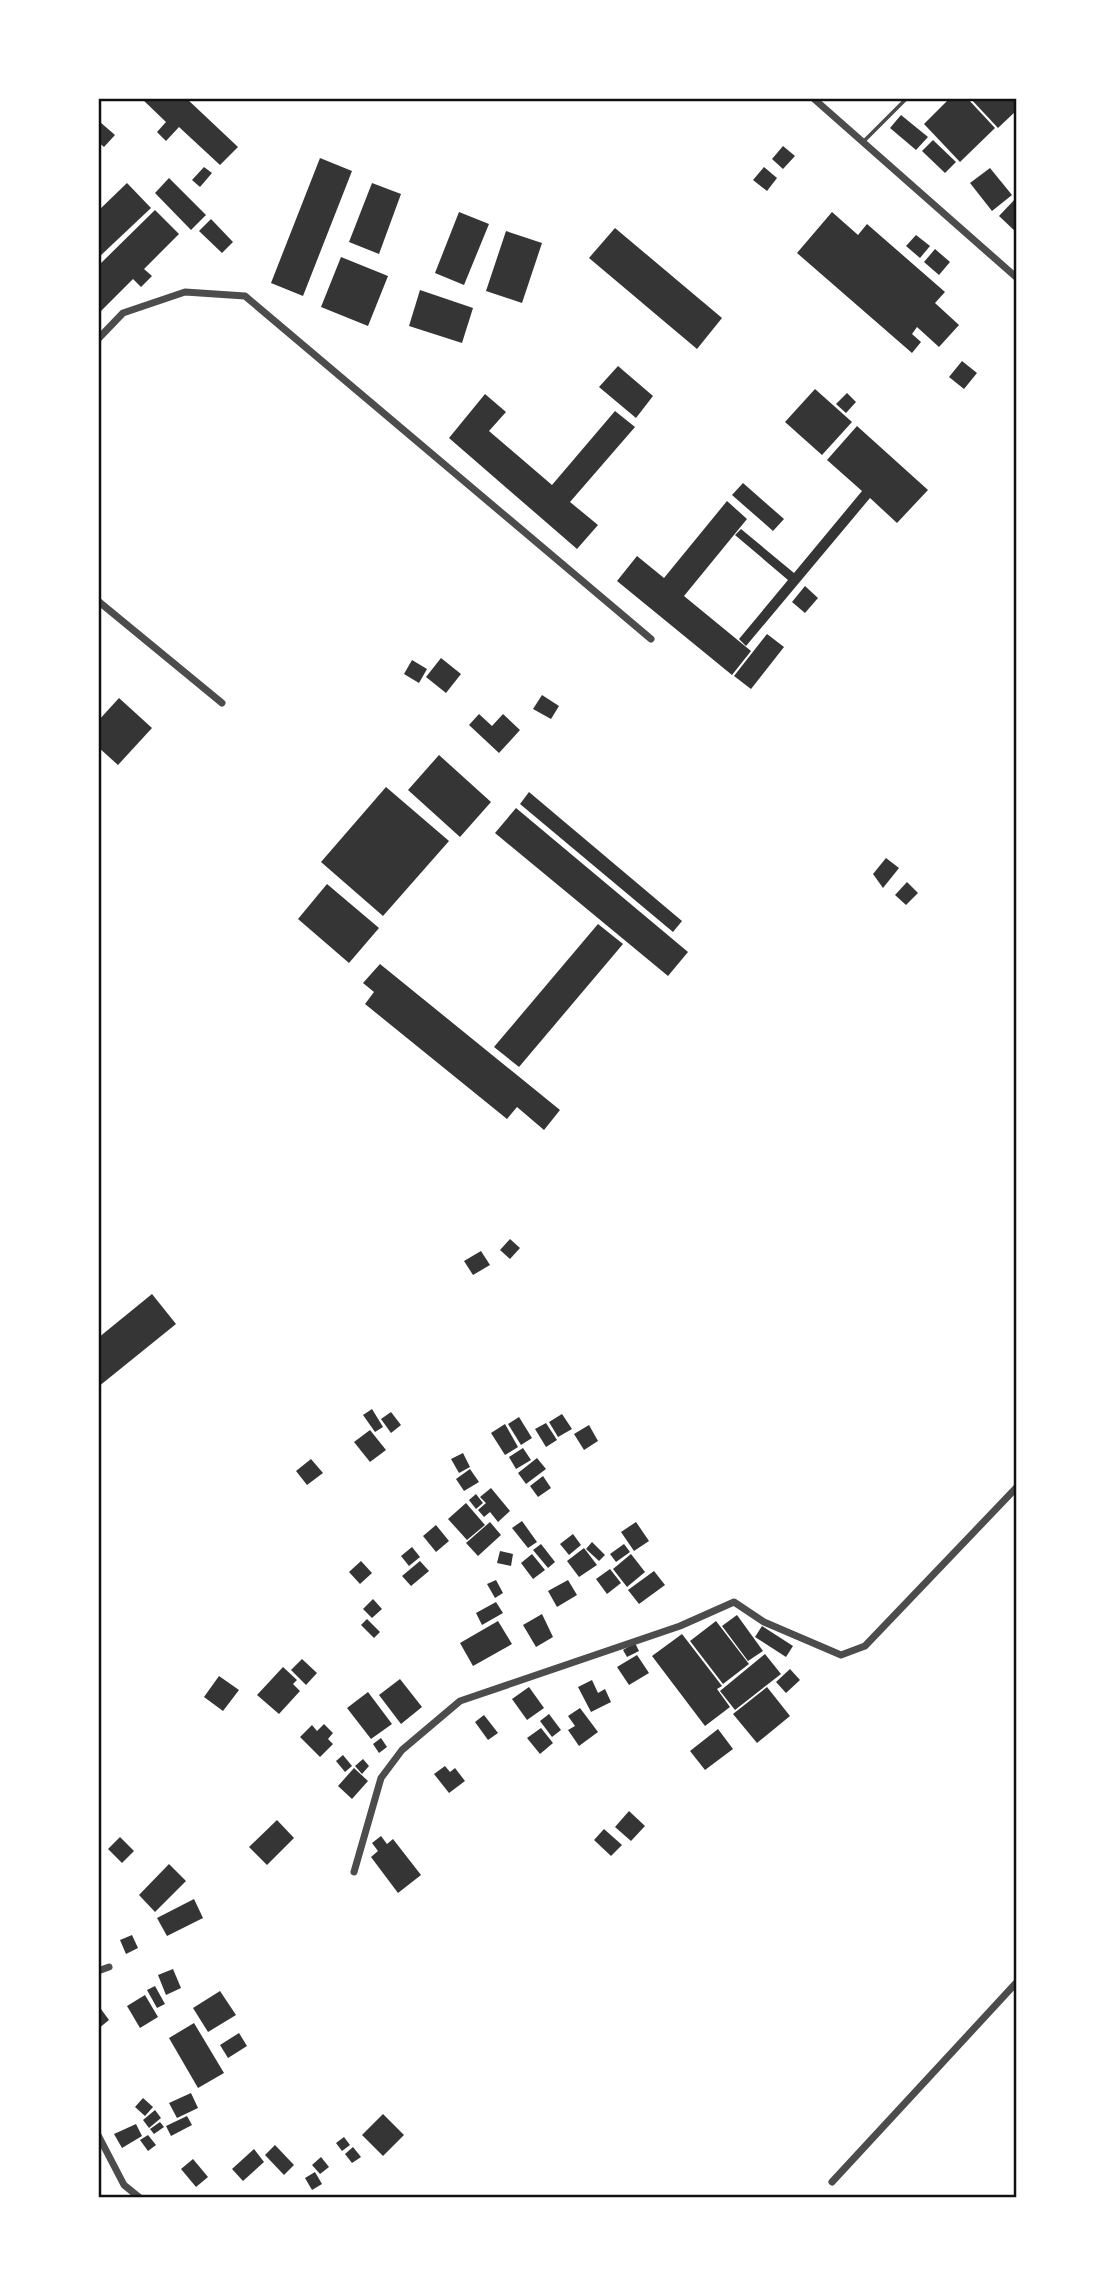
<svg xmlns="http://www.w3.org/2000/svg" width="1115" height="2296" font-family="'Alegreya Sans',sans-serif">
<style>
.building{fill:#353535}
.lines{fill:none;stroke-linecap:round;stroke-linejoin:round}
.service{stroke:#4c4c4c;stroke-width:3.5}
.minor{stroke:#4c4c4c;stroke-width:7}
.neatline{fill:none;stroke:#111;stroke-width:2.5}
</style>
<rect width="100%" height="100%" fill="#fff"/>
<g class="building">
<polygon points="141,98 186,98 238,147 220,165 179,127 166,141 157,132 166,122"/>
<polygon points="950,98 967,98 995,128 960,162 924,124"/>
<polygon points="970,98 1017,98 1017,110 998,128"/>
<polygon points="901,115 928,137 916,150 890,128"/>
<polygon points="100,122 115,135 104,147 98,142"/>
<polygon points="933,140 956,162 945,173 922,151"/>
<polygon points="783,146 795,156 783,169 772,159"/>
<polygon points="320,158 352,171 303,296 271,283"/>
<polygon points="204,167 212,173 200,187 192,180"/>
<polygon points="764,167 777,178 767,191 753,180"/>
<polygon points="990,168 1012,195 992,211 970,183"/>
<polygon points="169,178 206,215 191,230 155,193"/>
<polygon points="127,183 151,208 98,258 98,211"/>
<polygon points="372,183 401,194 379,254 349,242"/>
<polygon points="1017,197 1017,233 999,216"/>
<polygon points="155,210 179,234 144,269 152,276 141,287 133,279 98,314 98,266"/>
<polygon points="459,212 489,224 464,285 435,273"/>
<polygon points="832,212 858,235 867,224 945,292 935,303 959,325 939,347 917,327 912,334 921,342 912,353 797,253"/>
<polygon points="211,219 233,242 222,253 199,231"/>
<polygon points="615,228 722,318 697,349 589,258"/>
<polygon points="506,231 542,243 522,303 486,291"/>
<polygon points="916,235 930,246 920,258 906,246"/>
<polygon points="935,249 950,262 939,275 924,262"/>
<polygon points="341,257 388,276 368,326 321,307"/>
<polygon points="420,290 473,308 462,343 409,326"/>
<polygon points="962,361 977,373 964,389 949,377"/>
<polygon points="618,366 653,396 636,418 599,387"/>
<polygon points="815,389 852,422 822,455 785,422"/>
<polygon points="847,393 856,402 846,413 836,404"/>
<polygon points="485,394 506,412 489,431 552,485 615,411 635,427 570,502 598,525 577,549 449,438"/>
<polygon points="857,426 928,490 897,523 870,498 746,646 739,639 788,580 735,535 741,529 794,573 862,491 827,460"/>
<polygon points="743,483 784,519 773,531 732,495"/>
<polygon points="727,501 747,519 684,596 751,651 732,675 617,581 637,556 664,578"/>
<polygon points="805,586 818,598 805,613 792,602"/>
<polygon points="767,634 784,647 751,689 734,676"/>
<polygon points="441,658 461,674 446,693 426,677"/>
<polygon points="412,660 427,669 419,683 404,674"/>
<polygon points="542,695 559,706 551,719 533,709"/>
<polygon points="119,698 152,728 118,765 98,747 98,721"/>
<polygon points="479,714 492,726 503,714 520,730 499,753 469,725"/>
<polygon points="439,755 491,802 460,837 408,790"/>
<polygon points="386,787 449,841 383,916 321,862"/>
<polygon points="529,792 682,921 673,932 520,804"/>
<polygon points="516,808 688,952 668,976 495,833"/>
<polygon points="886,858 899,868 883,888 873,874"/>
<polygon points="907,882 918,893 906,905 895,895"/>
<polygon points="327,884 379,928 349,963 298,919"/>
<polygon points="598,924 623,944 519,1067 494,1047"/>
<polygon points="380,964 560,1110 544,1130 517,1107 507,1119 365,1004 374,992 363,983"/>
<polygon points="510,1239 520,1248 510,1259 500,1250"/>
<polygon points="481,1251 490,1265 473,1275 464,1261"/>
<polygon points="152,1294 176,1324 98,1387 98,1338"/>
<polygon points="372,1409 383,1427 375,1432 363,1415"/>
<polygon points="391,1412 401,1425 391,1433 381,1419"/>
<polygon points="562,1414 572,1429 558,1437 549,1422"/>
<polygon points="519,1417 532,1438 521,1445 508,1424"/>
<polygon points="546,1423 557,1440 546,1447 535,1429"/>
<polygon points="505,1424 518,1447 505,1455 491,1433"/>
<polygon points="589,1425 598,1441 584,1450 574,1434"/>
<polygon points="370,1430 386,1450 370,1462 354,1442"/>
<polygon points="523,1448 531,1460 516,1469 509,1457"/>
<polygon points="463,1453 470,1467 459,1473 451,1459"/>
<polygon points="537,1458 546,1469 526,1484 518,1473"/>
<polygon points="311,1459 323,1473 307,1485 296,1471"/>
<polygon points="470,1469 479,1482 464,1491 456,1479"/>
<polygon points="543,1476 551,1488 538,1497 530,1486"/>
<polygon points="491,1488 510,1511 498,1522 490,1512 484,1517 478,1510 486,1503 480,1497"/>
<polygon points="476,1494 483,1503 476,1509 469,1500"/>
<polygon points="466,1503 485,1525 467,1540 448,1519"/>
<polygon points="522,1521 537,1542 528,1548 512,1528"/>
<polygon points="490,1522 501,1535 478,1556 466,1543"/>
<polygon points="636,1522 649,1541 634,1551 621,1532"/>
<polygon points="436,1525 449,1541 436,1552 423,1536"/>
<polygon points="573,1534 581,1545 569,1555 560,1544"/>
<polygon points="592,1542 605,1555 599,1561 586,1549"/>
<polygon points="541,1544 555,1562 548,1568 533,1550"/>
<polygon points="624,1544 630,1552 616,1562 610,1554"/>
<polygon points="412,1547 420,1557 409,1566 401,1556"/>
<polygon points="584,1548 597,1565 579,1577 567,1561"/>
<polygon points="500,1551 513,1554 511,1566 497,1563"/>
<polygon points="532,1554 545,1570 533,1579 521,1563"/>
<polygon points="631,1554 645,1572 627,1587 613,1569"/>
<polygon points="361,1561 372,1573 360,1584 349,1572"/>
<polygon points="420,1561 429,1571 411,1586 402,1576"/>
<polygon points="610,1569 621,1583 607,1594 596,1579"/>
<polygon points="654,1571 665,1585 639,1604 628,1590"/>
<polygon points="496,1580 503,1593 495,1598 487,1584"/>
<polygon points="568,1580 577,1595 557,1607 548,1591"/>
<polygon points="373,1599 382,1609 372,1618 363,1609"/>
<polygon points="496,1602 503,1613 482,1625 476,1613"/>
<polygon points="542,1614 553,1637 536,1647 523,1625"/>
<polygon points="737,1615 763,1651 748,1661 722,1626"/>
<polygon points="367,1619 380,1632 374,1638 361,1625"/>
<polygon points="498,1621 512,1644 473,1666 460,1643"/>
<polygon points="716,1621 749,1664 723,1684 690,1641"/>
<polygon points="762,1626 793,1646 786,1657 755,1637"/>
<polygon points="682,1634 722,1686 717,1689 730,1707 705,1726 652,1656"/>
<polygon points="635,1643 639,1651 627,1657 623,1650"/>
<polygon points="765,1654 781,1674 735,1710 720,1691"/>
<polygon points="637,1655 649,1673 629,1685 617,1667"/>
<polygon points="302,1659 317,1673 306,1685 291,1670"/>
<polygon points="283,1667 297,1680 293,1684 300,1691 279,1714 257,1695"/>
<polygon points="790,1669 800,1680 786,1693 776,1682"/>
<polygon points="219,1676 239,1690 223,1711 204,1697"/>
<polygon points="400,1679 422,1707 401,1724 379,1695"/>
<polygon points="592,1680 598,1693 605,1689 611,1702 591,1712 578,1687"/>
<polygon points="529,1687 544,1708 527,1720 512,1699"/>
<polygon points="767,1687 790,1716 757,1743 733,1714"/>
<polygon points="368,1692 392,1724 371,1739 347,1708"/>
<polygon points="580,1708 598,1732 579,1746 568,1730 575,1726 568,1716"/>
<polygon points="549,1714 561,1730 552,1737 540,1721"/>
<polygon points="484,1715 498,1733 488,1740 475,1722"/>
<polygon points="324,1724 333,1733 328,1739 333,1744 320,1757 300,1737 312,1725 317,1731"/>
<polygon points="541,1728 553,1743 540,1754 527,1738"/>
<polygon points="718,1729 733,1749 705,1770 690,1751"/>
<polygon points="381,1738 387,1747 379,1753 373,1744"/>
<polygon points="343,1755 352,1766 345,1772 336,1761"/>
<polygon points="363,1759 369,1766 362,1774 355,1766"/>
<polygon points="445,1766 450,1772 455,1768 465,1781 449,1793 434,1774"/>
<polygon points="354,1768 368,1781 352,1799 338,1786"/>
<polygon points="629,1811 645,1826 631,1841 615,1827"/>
<polygon points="277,1820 294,1838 267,1865 249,1847"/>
<polygon points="604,1829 622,1845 611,1856 594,1840"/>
<polygon points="381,1836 387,1844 393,1839 421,1875 398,1893 371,1857 378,1851 372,1843"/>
<polygon points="120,1837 134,1851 122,1863 108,1849"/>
<polygon points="169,1864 186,1881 155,1912 139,1895"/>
<polygon points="194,1899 203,1918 167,1936 157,1918"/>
<polygon points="132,1935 138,1948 126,1954 120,1940"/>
<polygon points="173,1969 181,1988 166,1995 158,1975"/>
<polygon points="155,1986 165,2004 157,2008 147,1990"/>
<polygon points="220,1991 236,2015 208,2032 193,2008"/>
<polygon points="145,1995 158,2017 140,2028 127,2006"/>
<polygon points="98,2005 109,2020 98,2029"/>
<polygon points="194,2023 224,2073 198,2088 169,2038"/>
<polygon points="239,2033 247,2046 228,2058 220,2045"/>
<polygon points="191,2093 198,2108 177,2118 169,2103"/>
<polygon points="143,2098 153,2107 145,2116 135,2107"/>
<polygon points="155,2110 161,2118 149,2128 143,2120"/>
<polygon points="383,2114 404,2135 383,2156 362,2135"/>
<polygon points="187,2116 192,2125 171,2136 166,2126"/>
<polygon points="160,2122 164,2127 154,2134 150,2129"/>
<polygon points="136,2124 142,2136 122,2148 114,2134"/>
<polygon points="148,2135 156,2145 148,2151 140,2140"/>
<polygon points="344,2137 350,2145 342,2151 336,2143"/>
<polygon points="275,2145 294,2165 284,2175 265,2155"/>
<polygon points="353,2147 361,2157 352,2163 345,2154"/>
<polygon points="254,2149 264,2162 243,2181 232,2169"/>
<polygon points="321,2157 329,2167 320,2174 312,2165"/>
<polygon points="193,2159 208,2177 196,2187 181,2169"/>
<polygon points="315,2172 322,2184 312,2190 305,2178"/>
</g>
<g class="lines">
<polyline class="service" points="864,141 907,98"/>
<g class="minor">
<polyline points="813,98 1017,278"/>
<polyline points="98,339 123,313 185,292 245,296 651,639"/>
<polyline points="98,601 222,703"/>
<polyline points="354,1872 381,1778 402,1750 460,1701 680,1626 734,1602 764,1622 841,1655 865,1646 1017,1487"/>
<polyline points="98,1971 109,1967"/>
<polyline points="98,2135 124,2185 140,2198"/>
<polyline points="832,2182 1017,1982"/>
</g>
</g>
<rect width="1115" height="2296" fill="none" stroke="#ffffff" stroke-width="200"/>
<rect x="100" y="100" width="915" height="2096" class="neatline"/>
</svg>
